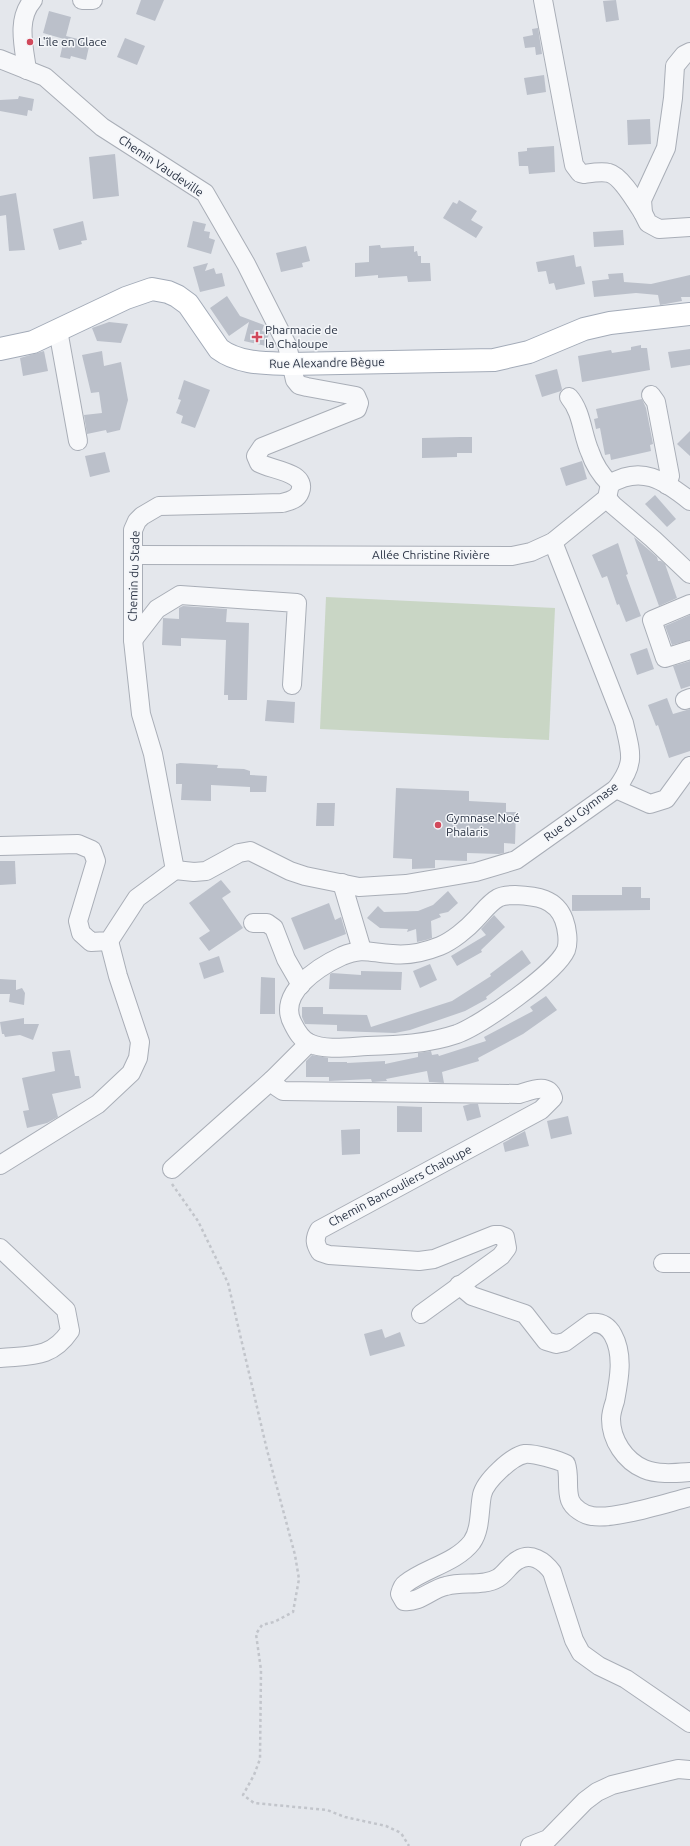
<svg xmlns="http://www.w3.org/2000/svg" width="690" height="1846" font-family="Ubuntu,sans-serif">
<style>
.green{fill:#c9d6c5}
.building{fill:#bbc0ca}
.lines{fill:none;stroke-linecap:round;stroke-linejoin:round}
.minor-casing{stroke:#a9aeb7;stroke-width:20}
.major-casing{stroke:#a3abb8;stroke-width:24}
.path{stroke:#c2c5cb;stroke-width:2.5;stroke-dasharray:3 3;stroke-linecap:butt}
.minor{stroke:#f7f8fa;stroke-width:18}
.major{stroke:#fff;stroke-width:22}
.poi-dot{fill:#d1495b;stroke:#f4f6f9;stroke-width:1.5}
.labels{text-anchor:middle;stroke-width:3;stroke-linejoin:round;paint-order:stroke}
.poi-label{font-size:12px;fill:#2b3445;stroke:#f4f6f9;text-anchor:start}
.street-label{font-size:12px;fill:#2b3445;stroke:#f4f6f9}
</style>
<rect width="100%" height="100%" fill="#e4e7ec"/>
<polygon class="green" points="326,597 555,608 549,740 320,729"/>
<g class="building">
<polygon points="141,0 164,0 155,21 136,14"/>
<polygon points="616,0 619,20 606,22 603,1"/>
<polygon points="49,11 71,17 66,36 90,42 86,60 71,56 70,59 60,57 64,39 43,33"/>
<polygon points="538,28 542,54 536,55 535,47 525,48 523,37 533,35 532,29"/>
<polygon points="125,38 145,46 137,65 117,57"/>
<polygon points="544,75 546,92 527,95 524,78"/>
<polygon points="19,96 34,99 32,111 28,110 27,116 0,111 0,100 18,99"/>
<polygon points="650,119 651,144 628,145 627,120"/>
<polygon points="554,146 555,172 529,174 528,166 519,166 518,152 527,151 527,148"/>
<polygon points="115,154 119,196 93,199 89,157"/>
<polygon points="16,193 25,250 9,251 6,215 0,216 0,196"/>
<polygon points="459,200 477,211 471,220 483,227 476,238 443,218 453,202 457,204"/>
<polygon points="83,221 87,240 81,241 82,244 59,250 53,229"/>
<polygon points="193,221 206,224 204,231 210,232 209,238 215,240 211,254 187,247"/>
<polygon points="623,230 624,245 594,247 593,232"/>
<polygon points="380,245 381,248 414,246 414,252 417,251 418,256 421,256 421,263 430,263 431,281 408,282 407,276 378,278 378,275 355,277 355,263 369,262 369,246"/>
<polygon points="306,246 310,261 302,263 303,267 281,272 276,253"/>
<polygon points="574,255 576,267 581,266 585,284 556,290 554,283 549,284 546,271 538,272 536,262"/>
<polygon points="208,263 205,271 214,268 216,274 222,273 225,286 200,292 193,267"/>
<polygon points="623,273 624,282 651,284 690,275 690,297 681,297 682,301 660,305 658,295 636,293 594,297 592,281 609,279 608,274"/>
<polygon points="227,296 240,316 264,325 262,331 269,333 266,346 244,341 249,322 229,336 210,308"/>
<polygon points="109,322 128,324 121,343 97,341 92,328"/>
<polygon points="641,345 641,348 647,348 650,370 582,382 578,356 611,350 612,353 631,350 631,347"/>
<polygon points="690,349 690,365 671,368 668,352"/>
<polygon points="44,351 48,371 23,376 20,358"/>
<polygon points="102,351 104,366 121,362 128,400 120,430 107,433 106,430 87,434 84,415 102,413 99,392 91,393 82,355"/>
<polygon points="557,369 562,389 561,391 542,397 535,375"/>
<polygon points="184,380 210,390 195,428 181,423 183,416 176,413 181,400 178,399"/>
<polygon points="642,399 646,408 653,444 650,445 651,451 611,460 610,454 605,455 600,428 596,429 594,419 598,418 596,409"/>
<polygon points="690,431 690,456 677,444"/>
<polygon points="460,437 472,437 472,453 457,453 457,457 422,458 422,438"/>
<polygon points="105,452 110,472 90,477 85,456"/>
<polygon points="582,461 587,479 566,486 560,468"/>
<polygon points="655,495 676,519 667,527 645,504"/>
<polygon points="634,537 657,557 658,561 661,561 665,564 677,598 659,606"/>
<polygon points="618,543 628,574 626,575 641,616 626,622 619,604 617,605 607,576 602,578 592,555"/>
<polygon points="183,606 227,609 226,622 249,623 247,700 228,700 228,695 224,695 226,640 181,638 181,646 162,645 163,618 179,619 179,608"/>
<polygon points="690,615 690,640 672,645 665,626"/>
<polygon points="647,648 654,669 637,675 630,654"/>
<polygon points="690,661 690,686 681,689 673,666"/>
<polygon points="667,698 673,714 690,709 690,751 669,758 658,725 656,726 648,705"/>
<polygon points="267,700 295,702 294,723 265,721"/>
<polygon points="180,763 218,765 217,768 244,769 250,771 250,775 267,776 266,792 250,792 250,787 211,785 211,801 181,800 182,784 176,784 176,764"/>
<polygon points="396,788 469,791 469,801 506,803 506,812 516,812 515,844 504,843 504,853 499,854 467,853 467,861 435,860 435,868 412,869 412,859 393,858"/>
<polygon points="317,803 335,803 334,826 316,826"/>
<polygon points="0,861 15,861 16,884 0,885"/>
<polygon points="221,880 231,892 222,898 243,928 209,951 199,938 210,931 189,903"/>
<polygon points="622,887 641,887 641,898 650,898 650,910 572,911 572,895 622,895"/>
<polygon points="448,891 458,903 448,912 439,914 441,917 431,921 432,938 426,940 417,942 416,929 407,932 408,929 380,928 367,918 378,906 384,912 418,911 433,905"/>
<polygon points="329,903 335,920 341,917 346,934 304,950 291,918"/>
<polygon points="494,915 505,927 481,950 482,952 457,966 451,956 486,935 481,929"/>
<polygon points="522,950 531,963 486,997 487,999 465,1011 410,1030 395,1033 337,1031 337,1025 305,1024 302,1017 302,1007 323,1007 323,1014 367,1015 371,1027 452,1001 491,976 490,974"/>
<polygon points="219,956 224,972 204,979 199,963"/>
<polygon points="430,964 437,980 420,988 413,971"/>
<polygon points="361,971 402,972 401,990 329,989 330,974 332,973 361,975"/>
<polygon points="261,977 275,978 275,1014 260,1014"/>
<polygon points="0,979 16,980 16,990 22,988 25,993 24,1005 9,1002 10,994 0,994"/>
<polygon points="546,996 557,1010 523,1034 478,1058 479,1061 442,1072 444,1083 429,1082 427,1071 386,1079 387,1081 372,1082 371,1079 329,1081 329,1077 306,1077 306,1061 312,1055 328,1058 328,1062 347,1062 347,1063 385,1061 385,1064 418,1057 418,1053 431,1051 432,1055 438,1054 439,1056 486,1041 484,1037 533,1011 530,1007"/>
<polygon points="24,1018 24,1024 39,1024 33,1040 20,1035 5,1037 4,1034 2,1034 0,1022"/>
<polygon points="70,1050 75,1076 79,1076 81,1088 52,1094 58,1117 47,1123 27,1128 23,1111 29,1110 22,1078 55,1071 52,1052"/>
<polygon points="470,1104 478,1104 481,1117 467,1121 463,1106"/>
<polygon points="397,1106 422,1107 422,1132 397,1132"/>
<polygon points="568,1116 572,1134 551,1139 547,1121"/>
<polygon points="360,1129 360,1154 342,1155 341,1130"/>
<polygon points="525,1131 529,1146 505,1152 503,1143"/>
<polygon points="382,1329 385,1338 400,1332 405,1346 370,1356 364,1334"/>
</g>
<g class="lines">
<defs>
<g id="minor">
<polyline points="82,0 93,0"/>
<path d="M543,0l31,165 6,8 4,1c7,-1 18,-3 25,-1 12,3 27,29 34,40"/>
<polyline points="690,52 684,55 675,66 673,98 666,148 642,200 643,213 648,223 659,229 690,227"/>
<path d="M0,59l45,18 57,50 103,66 41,71 41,81 8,35 4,5 8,2 49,9 3,7 -2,6 -95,38 -6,9 3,7c12,7 49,9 41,29 -3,8 -11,9 -18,11l-123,3 -17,10 -5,5 -4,9v110l8,74 12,40 22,116"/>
<path d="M27,70c-3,-23 -11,-51 6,-70"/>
<polyline points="58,330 78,441"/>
<polyline points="651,395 656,402 670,476 667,485"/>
<path d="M569,397c13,15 13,37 21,55 4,12 11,23 20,32"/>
<polyline points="607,498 613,505 653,539 690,574"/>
<path d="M133,555l379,1 19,-4 22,-10 54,-44 3,-14c31,-19 54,-4 80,17"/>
<polyline points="690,604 652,620 665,658 690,650"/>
<polyline points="133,640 157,609 180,595 297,603 292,685"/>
<polyline points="685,700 690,698"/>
<polyline points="616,789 650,804 666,799 690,766"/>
<polyline points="0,846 78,844 92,850 96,861 78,921 81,933 91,942 109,941 137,898 175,870"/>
<path d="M175,870l19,2 12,-1 33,-18 11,-2 40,20 15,5 54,11 47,-3 70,-12 40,-12 100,-71c20,-26 15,-36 8,-66l-71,-181"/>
<polyline points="342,883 362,950"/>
<path d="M515,895c21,1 41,3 49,25 3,8 5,22 2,30 -10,23 -85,75 -109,84 -29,10 -60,11 -90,12 -18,1 -41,5 -58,-3 -8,-4 -12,-11 -16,-19 -17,-30 25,-57 49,-68 21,-9 29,-3 50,-2 17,2 33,-2 48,-8 12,-5 27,-17 36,-27 7,-7 13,-16 22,-21 5,-3 12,-3 17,-3z"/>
<polyline points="253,923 267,923 274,928 286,959 301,985"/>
<path d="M309,1043l-37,37 5,7 6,4 236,3c11,-3 29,-12 34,4l-12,12 -222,120c-5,9 -4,14 1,22l9,3 90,6 15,-2 60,-24h6l5,2 2,11 -6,8 -80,58"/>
<polyline points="0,1165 98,1104 131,1073 138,1058 140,1042 118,976 109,941"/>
<polyline points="172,1169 272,1080"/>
<path d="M0,1248l66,62 4,21c-19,28 -39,24 -70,27"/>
<polyline points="663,1263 690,1263"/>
<path d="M459,1285l13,11 53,18 21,27 10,3 9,-2 26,-19c10,-1 17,3 22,12 11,20 6,45 2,66 -2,6 -4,12 -4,18 0,21 14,42 33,50 14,6 32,4 46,3"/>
<path d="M690,1497c-24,6 -76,23 -98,19 -8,-1 -19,-8 -22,-16 -4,-12 0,-24 -4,-36 -7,-4 -33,-11 -41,-10 -13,2 -40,27 -43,41 -3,15 -1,34 -10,47 -16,21 -47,26 -67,42 -3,2 -4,6 -5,10l4,7c16,2 27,-12 42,-15 17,-5 37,1 52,-8 7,-4 12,-14 20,-18 13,-8 26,1 34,12l22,68 7,13 18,13 27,13 64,44"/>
<polyline points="530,1846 548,1839 585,1801 597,1792 612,1785 657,1774 678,1769 690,1770"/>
</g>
<path id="major" d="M0,349l33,-7 93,-44 26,-9 16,3 9,4 11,8 31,45c20,15 47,14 71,15l204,-4 35,-8 55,-23 26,-6 80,-9"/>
</defs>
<use href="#minor" class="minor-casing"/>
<use href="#major" class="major-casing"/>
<polyline class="path" points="172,1184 198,1221 228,1283 267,1450 295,1555 299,1579 293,1612 274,1622 262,1625 256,1634 261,1670 260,1759 254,1775 243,1795 254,1803 327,1810 345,1817 386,1826 401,1833 409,1846"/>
<use href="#minor" class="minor"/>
<use href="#major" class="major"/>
</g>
<g class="poi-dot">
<circle cx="30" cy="42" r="4"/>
<path d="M255 331h4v4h4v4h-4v4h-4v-4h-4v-4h4z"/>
<circle cx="438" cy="825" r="4"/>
</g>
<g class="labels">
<g class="poi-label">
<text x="38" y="46">L'île en Glace</text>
<text x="265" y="334">Pharmacie de<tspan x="265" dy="14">la Chaloupe</tspan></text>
<text x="446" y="822">Gymnase Noé<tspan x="446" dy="14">Phalaris</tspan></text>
</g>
<g class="street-label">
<text transform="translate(161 166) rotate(34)" y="4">Chemin Vaudeville</text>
<text transform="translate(327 363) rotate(-1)" y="4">Rue Alexandre Bègue</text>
<text x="431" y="559">Allée Christine Rivière</text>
<text transform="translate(134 576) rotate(-88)" y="4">Chemin du Stade</text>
<text transform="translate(581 812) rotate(-37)" y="4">Rue du Gymnase</text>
<text transform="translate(400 1186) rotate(-28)" y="4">Chemin Bancouliers Chaloupe</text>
</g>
</g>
</svg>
